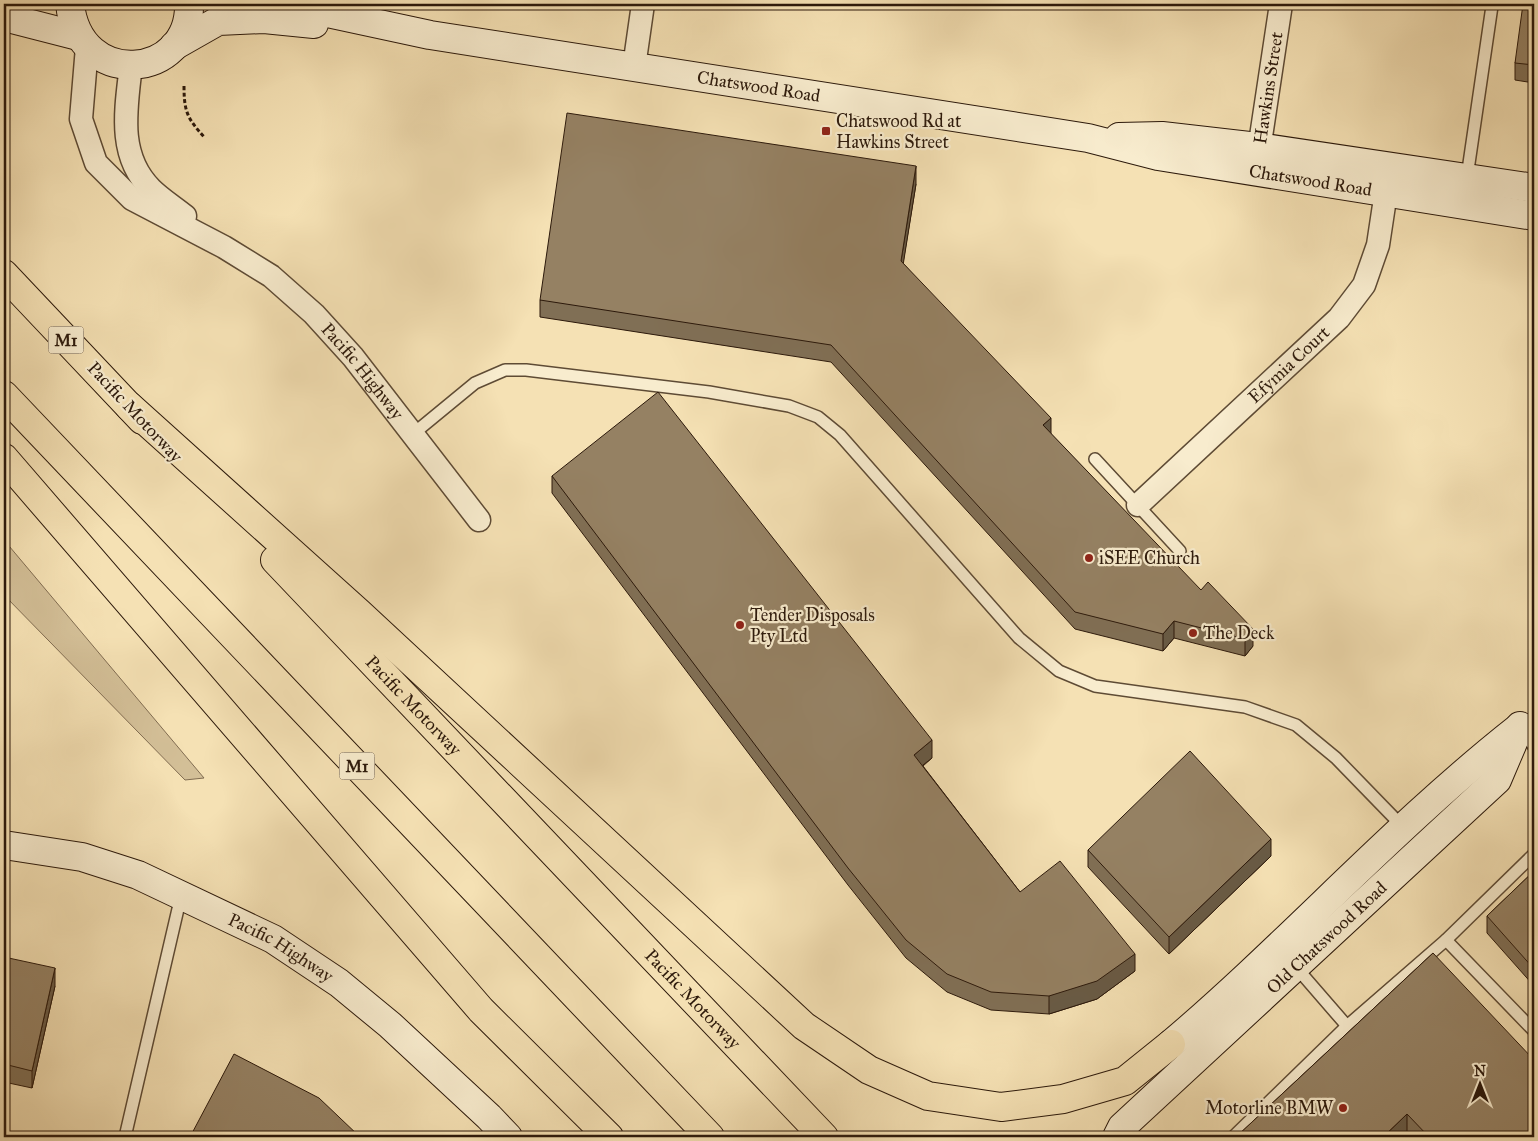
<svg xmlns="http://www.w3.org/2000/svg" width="1538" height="1141" font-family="'IM FELL Great Primer',serif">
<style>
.green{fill:#d3bf97;stroke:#806c51}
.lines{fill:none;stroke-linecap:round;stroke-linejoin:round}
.lane-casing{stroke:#5e4b35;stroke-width:14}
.street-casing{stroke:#5e4b35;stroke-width:25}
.secondary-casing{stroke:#2c190b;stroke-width:30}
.highway-casing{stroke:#2c190b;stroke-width:30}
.path{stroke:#2c190b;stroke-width:3;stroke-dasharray:4 2.5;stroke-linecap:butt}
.lane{stroke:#f8ecce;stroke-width:11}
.street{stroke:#f8ecce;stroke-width:22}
.secondary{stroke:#f8ecce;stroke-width:28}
.highway{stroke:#f5e1b4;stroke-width:28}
.wall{fill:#806f55;stroke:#2c190b}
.shaded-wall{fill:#685a45;stroke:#2c190b}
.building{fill:#958163;stroke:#2c190b}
.poi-dot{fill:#8f2418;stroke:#f8ecce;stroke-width:2}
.labels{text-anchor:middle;stroke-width:4.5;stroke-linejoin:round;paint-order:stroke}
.shield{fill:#f8ecce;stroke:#695846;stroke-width:1}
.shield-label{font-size:16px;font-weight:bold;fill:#2c190b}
.street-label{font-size:18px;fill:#2c190b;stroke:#f8ecce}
.poi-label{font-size:18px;fill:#2c190b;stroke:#f8ecce;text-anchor:start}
</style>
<rect width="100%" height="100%" fill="#f5e1b4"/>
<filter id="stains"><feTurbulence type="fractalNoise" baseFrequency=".004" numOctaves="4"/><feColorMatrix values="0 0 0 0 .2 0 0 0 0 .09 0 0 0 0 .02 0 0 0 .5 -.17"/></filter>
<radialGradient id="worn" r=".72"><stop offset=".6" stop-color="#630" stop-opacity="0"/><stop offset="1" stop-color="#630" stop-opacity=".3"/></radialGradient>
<polygon class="green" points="4,540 204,778 185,780 4,595"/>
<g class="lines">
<defs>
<g id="lane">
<polyline points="1467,177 1492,6"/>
<polyline points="413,434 475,383 505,370 526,370 709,392 789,406 818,417 840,435 1019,638 1059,671 1095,686 1245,707 1296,725 1336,758 1402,826"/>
<polyline points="1095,459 1180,551"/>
<polyline points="1521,727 1534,747"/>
<polyline points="1446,940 1534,1031"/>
<polyline points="1295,966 1347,1026"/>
<polyline points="125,1137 181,896"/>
<polyline points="1233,1137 1347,1026 1446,940 1534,854"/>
</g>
<g id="street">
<path id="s1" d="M87,47l-6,72 15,44 36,36 92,48 47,29 43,38 39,43 126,163"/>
<path d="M131,65c-5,44 -14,90 20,124 10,10 23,18 34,27"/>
<polyline points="634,67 643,4"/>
<path id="s2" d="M1257,163l24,-159"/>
<path id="s3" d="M1138,505l201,-187 25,-33 14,-40 8,-53"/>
</g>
<g id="secondary">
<path d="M70,4c9,86 121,76 119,0"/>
<path id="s4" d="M286,4l144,31 658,103 70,18 376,60"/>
<polyline points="4,17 78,36"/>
<polyline points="174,46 218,21 264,19 314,24"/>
<polyline points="1119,137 1162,136 1258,147 1534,188"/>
<path id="s5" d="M4,845l78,12 56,18 135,64 66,44 51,42 99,92 19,20"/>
<path d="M1171,1044c119,-101 223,-218 346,-315"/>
<path id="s6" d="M1117,1137l5,-10 375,-347 23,-54"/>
</g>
<g id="highway">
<polyline points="4,274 142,420"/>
<polyline points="4,395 710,1137"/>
<polyline points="129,406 359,613 804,1026 869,1070 928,1096 1001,1107 1063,1099 1125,1081 1171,1044"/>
<polyline points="4,458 481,1010 609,1137"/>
<path id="s7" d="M275,560l549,577"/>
</g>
</defs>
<use href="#lane" class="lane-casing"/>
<use href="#street" class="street-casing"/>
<use href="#secondary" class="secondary-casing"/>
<use href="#highway" class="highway-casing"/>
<path class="path" d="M184,86c0,27 4,33 21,52"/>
<use href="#lane" class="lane"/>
<use href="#street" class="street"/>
<use href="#secondary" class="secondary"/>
<use href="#highway" class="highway"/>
</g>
<g class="wall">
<polygon points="733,4 761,4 760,7"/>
<polygon points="1534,4 1534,83 1515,80 1515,63"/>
<polygon points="916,184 903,263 1051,434 1253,646 1245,656 1174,638 1163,651 1075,629 831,362 540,317 540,300"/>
<polygon points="552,476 932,758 923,766 1020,892 1135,971 1097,999 1049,1014 991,1010 947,992 906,958 848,885 552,493"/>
<polygon points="1088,850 1271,856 1169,954 1088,867"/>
<polygon points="1534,871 1534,986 1487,933 1487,916"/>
<polygon points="1433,953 1534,1137 1413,1137 1407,1131 1401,1137 1236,1137"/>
<polygon points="4,957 55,986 32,1088 4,1082"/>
</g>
<g class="shaded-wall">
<polygon points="916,166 916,184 901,278 901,261"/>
<polygon points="1051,418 1051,436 1043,425"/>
<polygon points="1174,621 1174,638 1163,651 1163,634"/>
<polygon points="1253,629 1253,646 1245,656 1245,639"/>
<polygon points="932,740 932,758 914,772 914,755"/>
<polygon points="1271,839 1271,856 1169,954 1169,937"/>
<polygon points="1135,954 1135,971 1097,999 1049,1014 1049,996"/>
<polygon points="55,968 55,986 32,1088 32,1071"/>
<polygon points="1407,1114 1407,1131 1401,1137 1383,1137"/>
</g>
<g class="building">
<polygon points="1523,4 1534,4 1534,65 1515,63"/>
<polygon points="567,113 916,166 901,261 1051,418 1043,425 1201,590 1208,582 1253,629 1245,639 1174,621 1163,634 1075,612 831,345 540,300"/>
<polygon points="658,392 932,740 914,755 1020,892 1060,861 1135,954 1097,981 1049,996 991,992 947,974 906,940 848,868 552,476"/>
<polygon points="1190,751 1271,839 1169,937 1088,850"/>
<polygon points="1534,871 1534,969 1487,916"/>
<polygon points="1433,953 1534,1060 1534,1137 1429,1137 1407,1114 1383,1137 1236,1137"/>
<polygon points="4,957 55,968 32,1071 4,1064"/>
<polygon points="234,1054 319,1098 360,1137 190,1137"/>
</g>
<g class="poi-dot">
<rect x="821" y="126" width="10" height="10" rx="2.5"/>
<circle cx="1089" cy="558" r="5"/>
<circle cx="740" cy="625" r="5"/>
<circle cx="1193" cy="633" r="5"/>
<circle cx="1343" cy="1108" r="5"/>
</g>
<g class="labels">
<g class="shield">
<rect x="48.5" y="326.5" width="35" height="27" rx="4"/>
<rect x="339.5" y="752.5" width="35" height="27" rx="4"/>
</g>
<g class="shield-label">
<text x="66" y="346">M1</text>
<text x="357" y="772">M1</text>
</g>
<g class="street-label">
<text dy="6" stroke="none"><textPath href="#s4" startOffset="480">Chatswood Road</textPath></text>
<text dy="6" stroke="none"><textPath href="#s2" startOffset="76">Hawkins Street</textPath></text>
<text dy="6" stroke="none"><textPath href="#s4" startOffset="1040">Chatswood Road</textPath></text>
<text dy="6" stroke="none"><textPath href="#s3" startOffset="206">Efymia Court</textPath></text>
<text dy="6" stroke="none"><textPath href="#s1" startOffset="461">Pacific Highway</textPath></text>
<text transform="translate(135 412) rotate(47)" y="6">Pacific Motorway</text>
<text dy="6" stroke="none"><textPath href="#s7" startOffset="201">Pacific Motorway</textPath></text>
<text dy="6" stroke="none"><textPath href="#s6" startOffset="290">Old Chatswood Road</textPath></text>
<text dy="6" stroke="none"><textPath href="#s5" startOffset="298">Pacific Highway</textPath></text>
<text dy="6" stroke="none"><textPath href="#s7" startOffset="606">Pacific Motorway</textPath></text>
</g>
<g class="poi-label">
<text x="836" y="127">Chatswood Rd at<tspan x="836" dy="21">Hawkins Street</tspan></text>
<text x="1099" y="564">iSEE Church</text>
<text x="750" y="621">Tender Disposals<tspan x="750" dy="21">Pty Ltd</tspan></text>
<text x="1203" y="639">The Deck</text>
<text x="1333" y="1114" text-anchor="end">Motorline BMW</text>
</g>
</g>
<rect width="1538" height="1141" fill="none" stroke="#f5e1b4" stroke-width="20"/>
<rect x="5" y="5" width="1528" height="1131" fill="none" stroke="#2c190b" stroke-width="2.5"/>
<rect x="10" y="10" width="1518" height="1121" fill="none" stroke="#2c190b"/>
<g transform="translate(1480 1084)" stroke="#f8ecce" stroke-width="4" paint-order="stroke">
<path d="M0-4L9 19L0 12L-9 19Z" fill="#2c190b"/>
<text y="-8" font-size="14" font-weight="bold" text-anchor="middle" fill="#2c190b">N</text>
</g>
<rect width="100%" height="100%" filter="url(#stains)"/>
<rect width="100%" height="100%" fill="url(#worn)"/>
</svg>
